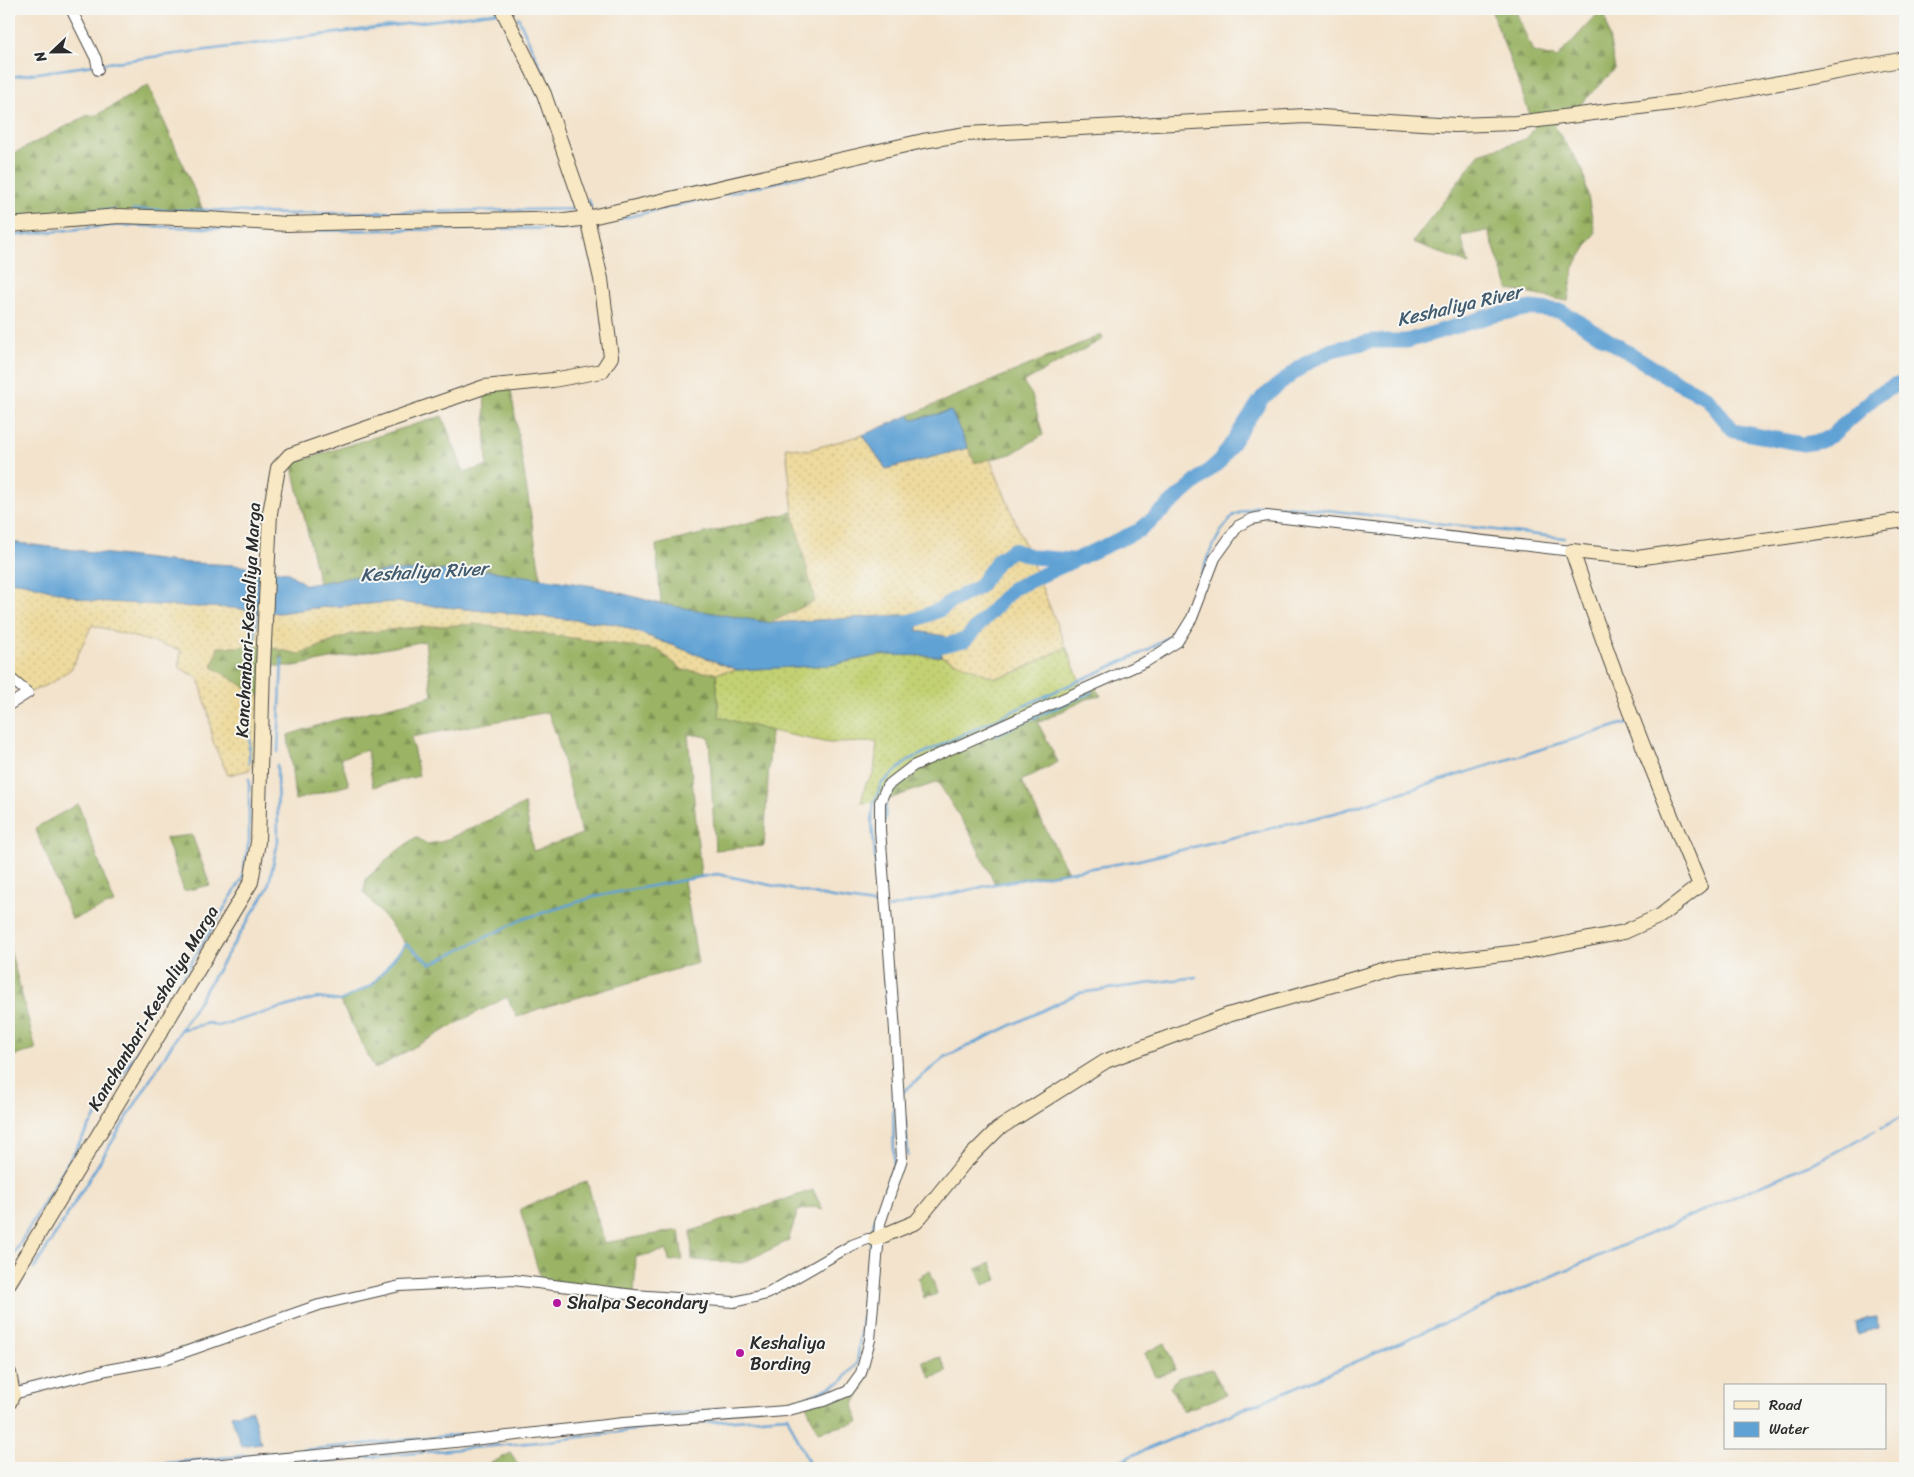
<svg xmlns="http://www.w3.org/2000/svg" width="1914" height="1477" font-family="Sriracha,sans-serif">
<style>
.grass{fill:url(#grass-dots);stroke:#777e4f}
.forest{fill:url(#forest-firs);stroke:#626f48}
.sand{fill:url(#sand-dots);stroke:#8c8264}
.water{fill:#61a2d4;stroke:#466680}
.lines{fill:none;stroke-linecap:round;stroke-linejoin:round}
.stream{stroke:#61a2d4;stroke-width:2.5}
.river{stroke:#61a2d4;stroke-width:15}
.street-casing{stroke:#494743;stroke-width:12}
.secondary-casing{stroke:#494743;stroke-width:16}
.street{stroke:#fff;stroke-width:10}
.secondary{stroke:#f8e8c3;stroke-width:14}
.poi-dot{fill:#b5179e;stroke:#f6f6f2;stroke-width:2}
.labels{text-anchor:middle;stroke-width:4;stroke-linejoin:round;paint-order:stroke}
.street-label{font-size:18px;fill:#2b2b2b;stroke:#f6f6f2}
.poi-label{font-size:18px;fill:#2b2b2b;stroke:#f6f6f2;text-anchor:start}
.water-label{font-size:19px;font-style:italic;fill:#415b6f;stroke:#f6f6f2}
</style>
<defs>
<pattern id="grass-dots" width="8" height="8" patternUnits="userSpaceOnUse" patternTransform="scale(1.25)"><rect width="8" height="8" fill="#c3d173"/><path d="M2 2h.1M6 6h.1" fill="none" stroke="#a8b464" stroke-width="1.8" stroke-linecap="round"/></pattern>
<pattern id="forest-firs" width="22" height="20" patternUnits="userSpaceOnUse" patternTransform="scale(1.25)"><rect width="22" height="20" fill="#9ab365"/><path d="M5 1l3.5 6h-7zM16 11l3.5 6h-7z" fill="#7e9253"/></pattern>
<pattern id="sand-dots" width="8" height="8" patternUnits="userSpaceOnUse" patternTransform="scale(1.25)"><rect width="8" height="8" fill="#eeda9e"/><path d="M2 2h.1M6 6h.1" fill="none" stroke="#cb8" stroke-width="1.8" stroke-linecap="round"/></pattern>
</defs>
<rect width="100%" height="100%" fill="#f6f6f2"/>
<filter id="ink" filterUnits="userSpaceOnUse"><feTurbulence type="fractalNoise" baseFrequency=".02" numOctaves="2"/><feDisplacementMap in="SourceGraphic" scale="10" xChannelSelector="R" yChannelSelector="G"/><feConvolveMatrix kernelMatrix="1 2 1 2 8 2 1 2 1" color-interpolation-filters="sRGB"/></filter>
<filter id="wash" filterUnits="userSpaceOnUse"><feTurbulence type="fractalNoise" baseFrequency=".0096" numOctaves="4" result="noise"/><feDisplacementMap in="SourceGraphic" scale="20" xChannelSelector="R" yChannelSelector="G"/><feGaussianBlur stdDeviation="1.12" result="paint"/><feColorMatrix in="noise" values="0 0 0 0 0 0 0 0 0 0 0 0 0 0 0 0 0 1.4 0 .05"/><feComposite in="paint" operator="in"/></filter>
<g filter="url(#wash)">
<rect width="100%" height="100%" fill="#f3e3cc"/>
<polygon class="grass" points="1066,647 1083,689 880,802 861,803 866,783 874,774 877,742 829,743 771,731 719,717 716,673 738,670 832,665 880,655 941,656 995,678 1016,672"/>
<g class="forest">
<polygon points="1491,9 1515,9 1533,52 1557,58 1602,9 1604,9 1615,69 1584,101 1554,126 1583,170 1595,233 1574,267 1568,301 1509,290 1488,231 1461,236 1469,264 1413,242 1479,154 1526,139 1535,128"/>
<polygon points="148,85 207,219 9,225 9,156 86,116 97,115"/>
<polygon points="1101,335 1103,339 1023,382 1032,395 1043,435 1011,454 975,463 951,411 912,420 910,415"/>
<polygon points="510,384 541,579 484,570 387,571 319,583 292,463 442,416 464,472 487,466 484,387"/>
<polygon points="793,512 816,601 770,623 661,604 656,545"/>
<polygon points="475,624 658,650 683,670 716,673 719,717 771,731 764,846 715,850 709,737 688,734 701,877 684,880 698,963 541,1008 517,1017 507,997 470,1016 375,1069 340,1001 372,985 406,944 364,892 366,879 397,851 416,837 427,844 441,842 525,804 533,851 582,834 557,737 548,712 411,737 419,776 373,787 367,750 341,758 349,785 295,800 288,735 332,721 432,696 425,641 294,666 263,666 263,698 212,667 218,647 264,646 299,654 351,634 417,627"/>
<polygon points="1093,685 1101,696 1087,699 1038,723 1058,762 1021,781 1068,872 995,884 971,835 938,782 880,802 887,786 913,766"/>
<polygon points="78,804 114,903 72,919 35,828"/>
<polygon points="192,835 210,885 184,891 166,838"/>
<polygon points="9,945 36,1050 9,1057"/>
<polygon points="587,1181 604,1243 679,1230 683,1260 669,1261 667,1250 636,1257 634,1295 542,1283 520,1209"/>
<polygon points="813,1190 823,1210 813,1207 798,1211 788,1241 742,1263 692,1260 691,1231"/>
<polygon points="991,1263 997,1280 983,1285 976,1269"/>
<polygon points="930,1270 937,1294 924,1298 918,1278"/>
<polygon points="1165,1343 1176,1370 1155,1377 1145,1353"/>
<polygon points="941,1357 947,1372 931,1378 922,1362"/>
<polygon points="1212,1369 1226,1395 1183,1411 1170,1386 1180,1377"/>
<polygon points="861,1373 870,1374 853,1406 859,1422 818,1432 806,1405 848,1391"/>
<polygon points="511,1453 520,1468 481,1468"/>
<polygon points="1128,1458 1132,1468 1102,1468"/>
</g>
<g class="sand">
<polygon points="863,435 886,469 968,448 975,463 990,459 1066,647 1016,672 995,678 941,656 945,637 918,631 917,614 770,623 815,601 793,512 786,447 808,450"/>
<polygon points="9,581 279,613 314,608 395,602 616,624 738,670 716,673 683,670 658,650 475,624 416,627 351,634 299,654 264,646 218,647 212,667 263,698 260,756 249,770 228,775 213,742 209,716 199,679 179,667 181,650 92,625 71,669 51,683 28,693 9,677"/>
</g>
<g class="water">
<polygon points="951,411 968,448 886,469 863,435 910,415 912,420"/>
<polygon points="9,542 176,562 234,565 287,572 306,585 387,571 484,570 594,586 661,604 770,623 917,614 918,631 945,636 941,656 880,655 832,665 738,670 616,624 395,602 314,608 279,613 231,608 173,606 91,601 24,583 9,581"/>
<polygon points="1877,1317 1878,1328 1858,1335 1856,1323 1868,1318"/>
<polygon points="252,1410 261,1443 241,1446 231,1415"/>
</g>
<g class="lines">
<g class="stream">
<polyline points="518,17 551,91 562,125"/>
<polyline points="99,64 498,12"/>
<polyline points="9,77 94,65"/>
<polyline points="588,199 591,207"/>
<polyline points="132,210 207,210 285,214 575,209 565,176"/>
<polyline points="25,217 86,210 114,210"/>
<polyline points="594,225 807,175"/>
<polyline points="9,236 117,225 288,231 579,228"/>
<polyline points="1586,545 1627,550"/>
<polyline points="995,735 1092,692"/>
<polyline points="278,752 282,659"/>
<polyline points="249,763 252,665 258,611"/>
<polyline points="885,821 886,800 892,790 915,771"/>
<polyline points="888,908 995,884 1135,861 1335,813 1629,722"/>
<polyline points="180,1030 209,1023 218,1026 316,998 340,1001 372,985 406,944 431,964 523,919 597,896 717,874 833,898 880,905"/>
<polyline points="891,1048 872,822 874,802 882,783 909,760 1058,690 1146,651 1171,635 1188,614 1208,556 1221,531 1234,515 1257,506 1301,507 1564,538"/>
<polyline points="903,1092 945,1057 1079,993 1196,977"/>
<polyline points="905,1116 908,1156"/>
<polyline points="1881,1128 1905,1115"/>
<polyline points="872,1234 874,1222 894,1163 893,1076"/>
<polyline points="9,1262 87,1130 144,1040 242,879 249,840 249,779"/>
<polyline points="34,1269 268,888 278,841 277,765"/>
<polyline points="656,1416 783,1403 807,1398 841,1382 857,1364 871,1242"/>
<polyline points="304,1460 312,1468"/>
<polyline points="311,1466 314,1462 549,1441 681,1424 787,1416 811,1468"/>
<polyline points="116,1468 531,1428"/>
<polyline points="1102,1468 1330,1373 1828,1156 1875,1131"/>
</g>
<g class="river">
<polyline points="899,624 915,620 941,609 950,602 979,587 998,560 1013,550 1033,557 1071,560"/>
<polyline points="925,647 931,648 965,640 1012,589 1140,530 1220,461 1262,398 1305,364 1332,350 1372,341 1407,341 1490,316 1530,308 1561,311 1676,382 1706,397 1734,431 1803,444 1821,441 1832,435 1877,395 1894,386 1905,382"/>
</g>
</g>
</g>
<g filter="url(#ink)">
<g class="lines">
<defs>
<g id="street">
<polyline points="71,9 96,59 98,70"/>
<polyline points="9,677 28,693 9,705"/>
<polyline points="13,1394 107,1370 162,1360 319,1305 400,1286 513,1280 634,1295 734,1302 767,1294 852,1245 868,1239 875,1239"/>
<polyline points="180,1468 455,1442 623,1423 785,1411 824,1401 848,1391 861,1373 870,1340 880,1223 902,1159 895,1031 880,829 880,802 887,786 913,766 1147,661 1177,642 1192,618 1215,558 1238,526 1252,519 1267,516 1572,551"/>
</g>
<g id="secondary">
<polyline points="9,225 119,216 207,219 287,224 394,221 533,219 565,221 587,218 923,141 966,134 1305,116 1455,125 1516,123 1679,102 1905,59"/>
<path d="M875,1239l41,-17 47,-58 35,-35 108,-68 122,-46 171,-49 129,-15 96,-19 36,-16 40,-31c-47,-110 -90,-221 -128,-334l65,7 268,-38"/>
<polyline points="9,1283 251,882 258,842 263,666 270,513 278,468 290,455 484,387 553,380 602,371 611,357 601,279 587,218 544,94 502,9"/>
<polyline points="9,1373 13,1394 9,1403"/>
</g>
</defs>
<use href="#street" class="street-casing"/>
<use href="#secondary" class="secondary-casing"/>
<use href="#street" class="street"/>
<use href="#secondary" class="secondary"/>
</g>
</g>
<g class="poi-dot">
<circle cx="557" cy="1303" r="5"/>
<circle cx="740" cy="1353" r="5"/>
</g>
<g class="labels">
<g class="street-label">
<text transform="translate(248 620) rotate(-87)" y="6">Kanchanbari-Keshaliya Marga</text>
<text transform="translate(153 1008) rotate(-59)" y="6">Kanchanbari-Keshaliya Marga</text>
</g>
<g class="poi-label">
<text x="567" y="1309">Shalpa Secondary</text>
<text x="750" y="1349">Keshaliya<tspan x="750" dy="21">Bording</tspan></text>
</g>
<g class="water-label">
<text transform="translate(1459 305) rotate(-13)" y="7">Keshaliya River</text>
<text transform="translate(424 571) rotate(-3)" y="7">Keshaliya River</text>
</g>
</g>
<rect width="1914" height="1477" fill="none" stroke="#f6f6f2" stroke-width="30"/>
<rect x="1724" y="1384" width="162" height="65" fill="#f6f6f2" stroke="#a5a5a2"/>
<rect x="1734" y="1401" width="25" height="8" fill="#f8e8c3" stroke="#a5a5a2"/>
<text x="1769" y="1410" font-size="15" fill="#2b2b2b">Road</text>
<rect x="1734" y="1422" width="25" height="15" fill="#61a2d4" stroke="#a5a5a2"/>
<text x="1769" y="1434" font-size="15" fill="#2b2b2b">Water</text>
<g transform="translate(52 52) rotate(248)" stroke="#f6f6f2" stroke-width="4" paint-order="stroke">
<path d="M0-4L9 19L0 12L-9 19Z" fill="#2b2b2b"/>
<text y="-8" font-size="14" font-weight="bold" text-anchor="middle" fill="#2b2b2b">N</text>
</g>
</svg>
